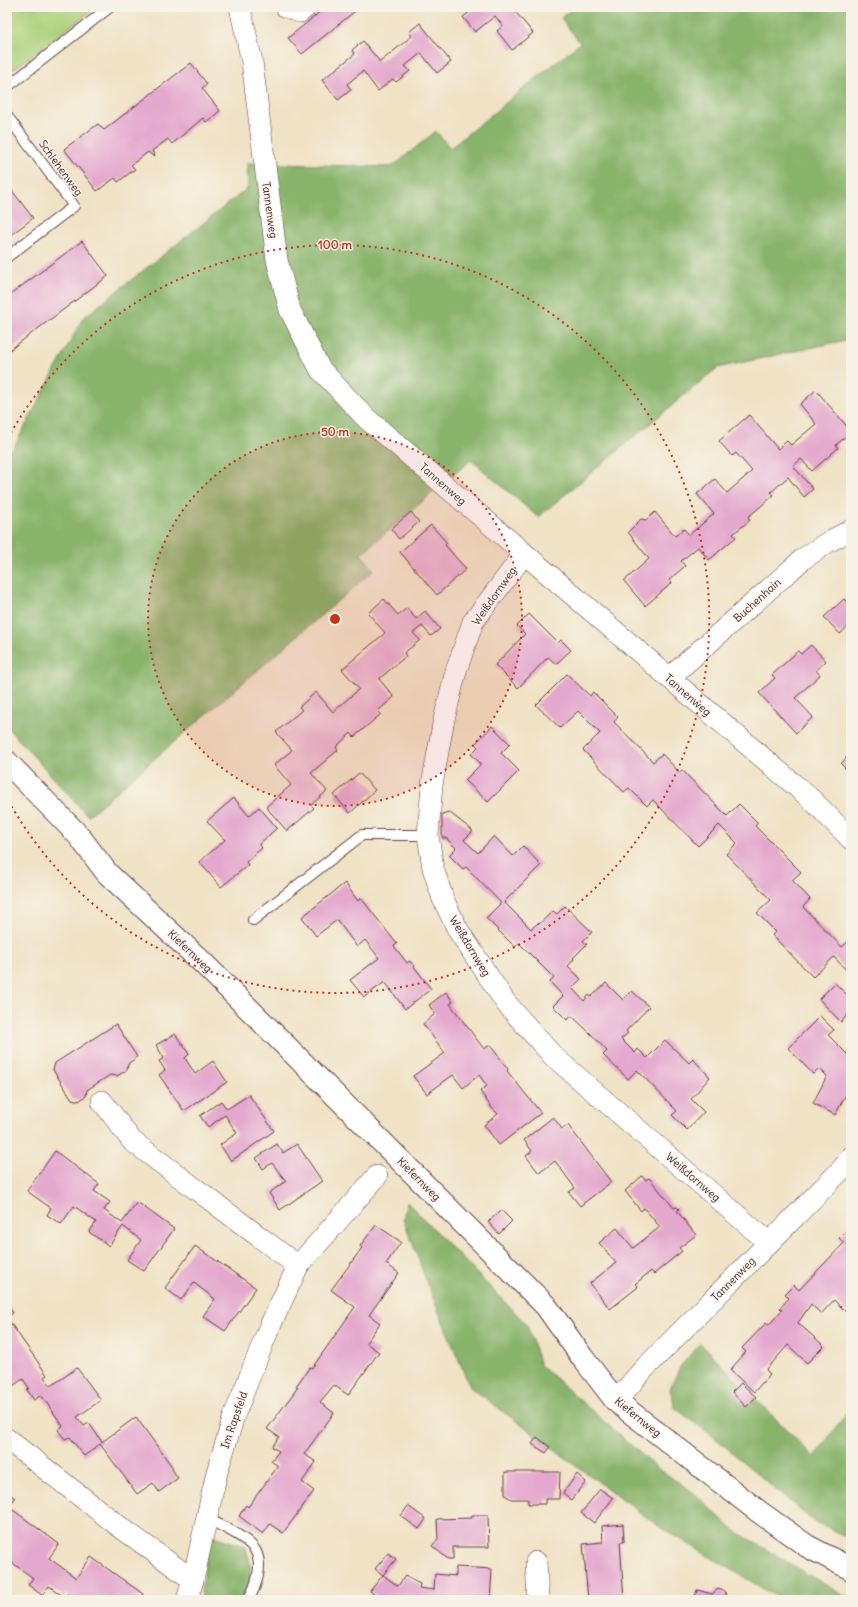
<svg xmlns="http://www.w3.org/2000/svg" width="858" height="1607" font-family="Delius,sans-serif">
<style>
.green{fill:#abd17b;stroke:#7a7853}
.forest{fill:#88b36b;stroke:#69694b}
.building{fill:#e4a7ce}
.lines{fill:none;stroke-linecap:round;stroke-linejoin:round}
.service-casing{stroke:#633c42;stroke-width:12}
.minor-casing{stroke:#633c42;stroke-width:22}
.tertiary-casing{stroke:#633c42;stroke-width:24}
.service{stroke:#fff;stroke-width:10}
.minor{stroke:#fff;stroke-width:21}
.tertiary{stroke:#fff;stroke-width:22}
.ring{fill:none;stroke:#c8321e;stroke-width:2;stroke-dasharray:2 4}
.labels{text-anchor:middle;stroke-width:3;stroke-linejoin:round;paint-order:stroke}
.street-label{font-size:11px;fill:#4a1f2b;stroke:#f7f3e8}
.centre{fill:#c8321e;stroke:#f7f3e8;stroke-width:2}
.ring-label{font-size:12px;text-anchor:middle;font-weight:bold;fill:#c8321e;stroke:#f7f3e8;stroke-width:3;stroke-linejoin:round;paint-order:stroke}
</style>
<rect width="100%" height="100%" fill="#f7f3e8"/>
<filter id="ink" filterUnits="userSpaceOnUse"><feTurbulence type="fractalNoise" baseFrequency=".025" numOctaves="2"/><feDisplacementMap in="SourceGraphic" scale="8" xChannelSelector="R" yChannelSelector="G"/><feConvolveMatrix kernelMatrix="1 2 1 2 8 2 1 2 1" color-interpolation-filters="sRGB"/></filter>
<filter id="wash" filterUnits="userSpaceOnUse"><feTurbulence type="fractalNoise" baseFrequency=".012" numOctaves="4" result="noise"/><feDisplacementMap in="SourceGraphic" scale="16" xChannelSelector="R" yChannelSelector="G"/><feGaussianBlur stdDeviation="0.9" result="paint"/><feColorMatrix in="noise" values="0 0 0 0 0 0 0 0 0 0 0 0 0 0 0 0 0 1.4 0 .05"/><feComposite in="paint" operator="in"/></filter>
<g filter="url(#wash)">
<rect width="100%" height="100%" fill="#f0e2c5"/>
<polygon class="green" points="7,7 97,7 7,74"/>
<g class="forest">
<polygon points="574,7 851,7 851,339 717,368 538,517 471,460 361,554 374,570 88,816 7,727 7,451 13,449 83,318 248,188 247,163 392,167 436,131 450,148 580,43 561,18"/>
<polygon points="407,1202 527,1325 540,1365 657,1468 693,1492 732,1529 851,1600 782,1600 657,1525 470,1387 431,1293 403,1218"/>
<polygon points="700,1343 814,1457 851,1408 851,1539 813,1521 714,1437 675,1408 670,1389 680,1367"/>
<path d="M210,1535l35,11c7,20 9,35 -3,54h-42z"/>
</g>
<g id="blocks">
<g class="building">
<polygon points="326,7 360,7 302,54 288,38"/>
<polygon points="476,7 518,7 514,10 533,33 512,50 497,31 503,26 495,16 475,32 463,17"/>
<polygon points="420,23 451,62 437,73 421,53 405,66 410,71 396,82 393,79 378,91 363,71 347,84 351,90 338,100 322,80 355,54 352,50 363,41 380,62 412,36 409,32"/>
<polygon points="191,63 207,84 202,88 220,111 206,122 203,118 172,144 168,139 152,151 155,156 154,157 148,152 131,165 135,169 118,182 115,178 97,191 64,149 98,124 104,130"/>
<polygon points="7,184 33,218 7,238"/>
<polygon points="82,241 108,276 7,352 7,297"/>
<polygon points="816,390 850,430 851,428 851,432 836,445 838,448 812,471 801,459 793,466 813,489 804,497 788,477 771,492 774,495 748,517 750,520 733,534 736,537 709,560 698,547 681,561 685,566 669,580 672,583 645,606 624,581 649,559 628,532 641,519 646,520 655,512 675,536 684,529 689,535 714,514 697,494 715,479 727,493 752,471 736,453 732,456 719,441 749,415 778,449 787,441 791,445 816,424 800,404"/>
<polygon points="411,512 419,522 399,539 391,529"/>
<polygon points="431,525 447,543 445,545 466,569 437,595 400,552"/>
<polygon points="384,599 398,615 407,608 416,619 425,611 440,629 431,636 422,626 413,633 420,640 404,653 406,656 379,679 394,697 378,711 381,714 354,737 351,733 336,747 338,750 311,773 327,791 311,805 314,808 287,831 266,807 291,785 274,765 292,750 276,732 302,710 299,707 316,692 333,712 359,689 342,669 385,633 368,613"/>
<polygon points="844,599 849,604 851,602 851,624 840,634 824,617"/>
<polygon points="529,614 558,643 561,640 571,650 556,664 548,657 518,688 495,665 525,634 517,626"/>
<polygon points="811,645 826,661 816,670 820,675 795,698 813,717 796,733 759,693 775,678 772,675 798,651 801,654"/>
<polygon points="567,674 590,696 593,692 618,717 614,722 653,762 662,754 680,773 682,770 727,816 739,804 758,823 755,826 801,872 792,880 810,899 803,907 842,947 850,940 851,941 851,967 847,971 834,957 813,977 772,935 776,932 757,913 771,900 726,854 737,843 719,825 698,846 653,800 647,806 629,788 624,792 583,750 600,733 578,711 560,728 536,705"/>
<polygon points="492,726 510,744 501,753 519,771 488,802 465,780 481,764 471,754 478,747 475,744"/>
<polygon points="851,752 851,774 841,764"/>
<polygon points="359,773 375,790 350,813 334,795"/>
<polygon points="234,798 249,816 259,807 277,828 259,844 262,848 246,862 248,865 221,887 199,862 225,840 207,821"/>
<polygon points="449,812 473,831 464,840 478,853 494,836 513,856 523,846 541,865 504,902 531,929 538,923 539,924 553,911 557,914 565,906 592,932 583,941 587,944 573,958 574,959 568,966 581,979 572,988 584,1001 589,995 591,997 606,983 623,1000 632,991 649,1007 626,1031 628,1033 621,1039 635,1053 638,1049 647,1058 665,1040 689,1063 693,1059 710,1077 691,1099 704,1112 687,1130 672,1115 677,1111 637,1070 628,1079 603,1055 607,1051 590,1033 572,1016 567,1020 553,1006 563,996 550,982 554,978 519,943 515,947 486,918 501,903 466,867 463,869 449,855 456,848 446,838 442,838 442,814"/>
<polygon points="345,883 358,901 361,898 397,944 394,946 407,963 410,961 431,989 405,1009 385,982 364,997 350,980 379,958 365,940 357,947 337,920 316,936 302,917"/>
<polygon points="835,983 851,999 851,1011 841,1022 819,999"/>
<polygon points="446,992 453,1002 450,1004 484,1049 490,1045 508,1069 507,1071 541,1113 499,1145 484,1125 498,1114 491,1107 480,1091 487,1086 479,1075 463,1088 453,1075 427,1094 413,1076 445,1053 423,1024 435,1014 429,1005"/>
<polygon points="820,1016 834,1030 828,1035 851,1058 851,1085 835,1115 813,1103 827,1076 819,1068 813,1074 788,1048"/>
<polygon points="116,1024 137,1057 128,1064 127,1070 117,1076 110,1075 87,1090 86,1096 79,1101 72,1099 53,1070 55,1063"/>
<polygon points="175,1034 189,1054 185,1058 195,1074 213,1061 227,1082 184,1111 159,1075 165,1070 159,1061 164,1058 156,1045"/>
<polygon points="249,1095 274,1131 231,1161 220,1145 237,1133 225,1115 208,1127 200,1116 221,1101 227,1109"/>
<polygon points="553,1117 562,1129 568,1125 611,1182 580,1206 569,1192 575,1188 555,1161 539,1173 526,1156 532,1151 524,1140"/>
<polygon points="277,1144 283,1153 297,1144 322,1181 280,1210 269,1193 286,1181 272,1163 263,1169 256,1158"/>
<polygon points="55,1151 99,1184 94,1191 110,1202 104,1210 122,1223 137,1202 174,1229 144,1271 127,1260 141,1240 123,1226 109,1246 89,1232 96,1222 74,1206 61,1224 47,1215 51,1208 27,1191"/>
<polygon points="642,1176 645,1180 649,1178 674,1208 677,1207 679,1209 677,1211 696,1235 679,1248 682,1251 654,1274 651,1271 635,1284 638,1287 610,1309 590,1283 616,1263 599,1243 617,1228 633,1248 660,1227 644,1208 641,1211 625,1191"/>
<polygon points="501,1210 512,1221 499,1234 488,1222"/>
<polygon points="376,1225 401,1242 386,1264 399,1273 369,1315 380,1323 366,1343 379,1352 348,1395 334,1385 320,1402 334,1413 304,1454 316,1462 302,1482 314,1491 283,1533 270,1524 263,1534 239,1516 246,1505 248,1507 278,1466 271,1461 279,1451 272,1447 279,1437 267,1429 298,1387 296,1386 310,1367 312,1368 355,1307 331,1290 362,1248 360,1246"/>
<polygon points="848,1229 851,1232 851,1317 834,1300 821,1314 811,1304 798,1323 824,1346 807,1363 788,1345 766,1370 770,1374 754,1392 730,1370 746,1352 742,1348 766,1323 769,1325 782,1310 780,1308 789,1298 785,1294 794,1285 799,1290 844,1243 839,1238"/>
<polygon points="195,1246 256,1288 225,1331 203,1316 215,1299 194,1283 181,1300 165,1288"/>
<polygon points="7,1304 13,1313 7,1318"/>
<polygon points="7,1318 47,1375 44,1377 51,1386 77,1368 101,1400 77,1417 84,1426 89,1423 102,1442 136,1417 173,1468 172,1469 178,1478 159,1492 153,1483 137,1494 100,1444 84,1456 70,1437 65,1439 58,1430 63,1426 41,1395 34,1400 27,1390 29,1388 23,1379 7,1390"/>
<polygon points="741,1383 756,1397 746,1407 732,1392"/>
<polygon points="537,1437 550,1447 546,1453 532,1444"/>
<polygon points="505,1472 560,1472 559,1499 545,1499 545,1504 528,1504 528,1499 511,1499 505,1495"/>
<polygon points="577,1474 586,1482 572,1500 563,1493"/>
<polygon points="600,1489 613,1498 594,1523 581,1513"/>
<polygon points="7,1492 15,1498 9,1507 59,1544 49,1558 76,1578 91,1557 143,1594 138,1600 75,1600 67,1594 64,1597 49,1586 42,1595 28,1585 33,1578 7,1559"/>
<polygon points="408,1506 426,1519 419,1529 401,1516"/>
<polygon points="472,1515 488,1515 489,1547 453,1547 453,1559 448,1559 432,1546 438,1539 437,1519 472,1518"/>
<polygon points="623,1524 624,1542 620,1542 624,1600 588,1600 583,1544 603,1542 602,1526"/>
<polygon points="388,1553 396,1559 383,1575 398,1586 405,1576 420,1584 419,1588 434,1590 435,1574 456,1576 456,1567 492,1569 490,1600 381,1600 370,1591 383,1575 375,1569"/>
<polygon points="718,1589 724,1591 729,1600 694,1600 697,1590 712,1594"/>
</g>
</g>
</g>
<g filter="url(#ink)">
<use href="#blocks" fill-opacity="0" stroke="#633c42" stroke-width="1"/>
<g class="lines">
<defs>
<g id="service">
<polyline points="7,87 110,7"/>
<polyline points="7,116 74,206 7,257"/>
<polyline points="253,920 362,835 428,835"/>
<path d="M206,1518c14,7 41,19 49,32 9,15 1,37 -7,50"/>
</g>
<g id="minor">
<polyline points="240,7 252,62 277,260 290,310 320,369 366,418 811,799 851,839"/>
<polyline points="286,7 300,12 306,7"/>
<polyline points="524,554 473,622 456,671 443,724 432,785 428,835 433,868 443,899 458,930 506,1003 553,1056 769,1243"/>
<polyline points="669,678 803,559 828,542 851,530"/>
<polyline points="102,1101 132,1141 298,1266"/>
<polyline points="616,1401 643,1370 842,1169 851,1157"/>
<polyline points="7,1439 116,1524 193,1580"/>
<polyline points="536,1562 538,1600"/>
<polyline points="187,1600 193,1580 217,1472 234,1416 269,1328 298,1266 377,1176"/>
</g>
<polyline id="tertiary" points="7,762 79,836 107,873 202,962 546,1306 582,1357 616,1401 758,1511 807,1546 851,1569"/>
</defs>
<use href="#service" class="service-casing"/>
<use href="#minor" class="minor-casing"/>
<use href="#tertiary" class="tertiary-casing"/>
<use href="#service" class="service"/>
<use href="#minor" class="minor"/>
<use href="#tertiary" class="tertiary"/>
</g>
</g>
<circle cx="335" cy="619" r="187" fill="#c8321e" fill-opacity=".12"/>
<g class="ring">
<circle cx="335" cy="619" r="187"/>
<path d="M8 438A374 374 0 1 1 8 800"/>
</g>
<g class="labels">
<g class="street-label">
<text transform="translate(61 168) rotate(54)" y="4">Schlehenweg</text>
<text transform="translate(270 210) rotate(82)" y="4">Tannenweg</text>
<text transform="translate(443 484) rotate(41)" y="4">Tannenweg</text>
<text transform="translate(494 596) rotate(-55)" y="4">Weißdornweg</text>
<text transform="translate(757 600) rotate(-42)" y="4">Buchenhain</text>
<text transform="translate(688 695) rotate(41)" y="4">Tannenweg</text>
<text transform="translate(470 946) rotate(59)" y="4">Weißdornweg</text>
<text transform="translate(190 951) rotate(44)" y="4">Kiefernweg</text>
<text transform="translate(693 1177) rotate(41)" y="4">Weißdornweg</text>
<text transform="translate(419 1179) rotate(45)" y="4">Kiefernweg</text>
<text transform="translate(733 1279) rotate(-45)" y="4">Tannenweg</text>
<text transform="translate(638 1417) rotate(39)" y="4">Kiefernweg</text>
<text transform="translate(234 1420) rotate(-71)" y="4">Im Rapsfeld</text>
</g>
</g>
<circle cx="335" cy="619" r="6" class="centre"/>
<g class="ring-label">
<text x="335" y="249">100 m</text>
<text x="335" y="436">50 m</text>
</g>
<rect width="858" height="1607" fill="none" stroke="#f7f3e8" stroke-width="24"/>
</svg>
